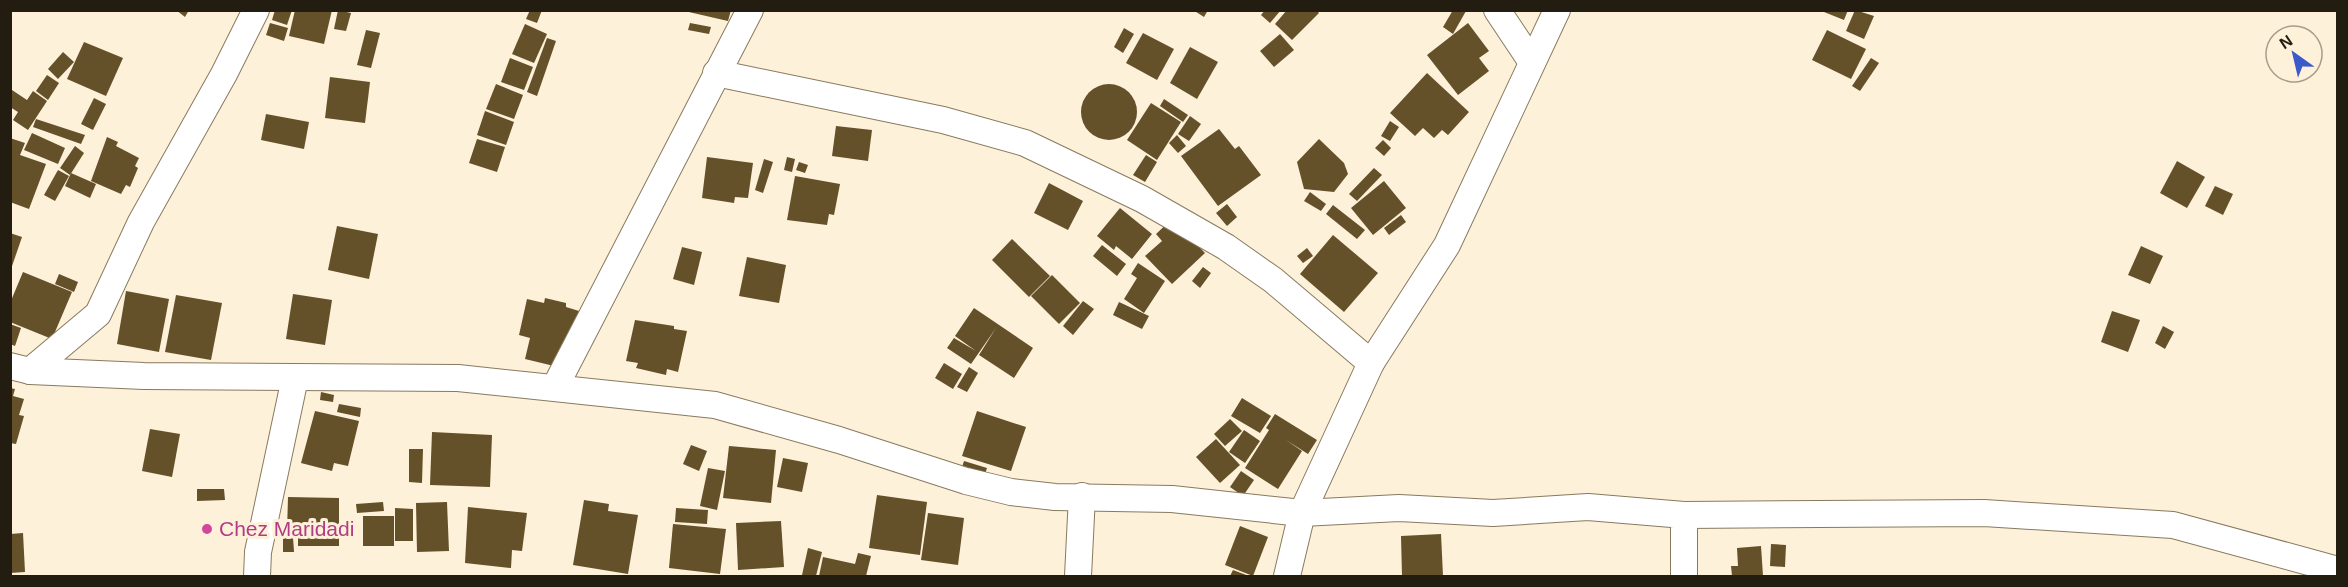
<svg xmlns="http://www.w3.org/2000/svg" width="2348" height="587" font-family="Helvetica,sans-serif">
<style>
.building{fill:#645029}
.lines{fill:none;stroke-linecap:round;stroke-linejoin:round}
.minor-casing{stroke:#887a5f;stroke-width:28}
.minor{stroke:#fff;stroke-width:26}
.hotel-dot{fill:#d1479c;stroke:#fef1d9;stroke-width:2}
.labels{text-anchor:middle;stroke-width:6;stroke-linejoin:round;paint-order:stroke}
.hotel-label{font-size:21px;fill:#b23c85;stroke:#fef1d9;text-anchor:start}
</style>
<rect width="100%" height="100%" fill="#fef1d9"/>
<g class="building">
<polygon points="176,10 189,10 185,17"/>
<polygon points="275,10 292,10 287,25 272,20"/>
<polygon points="295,10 332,10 324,44 289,36"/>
<polygon points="338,10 351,13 346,31 334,29"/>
<polygon points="530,10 542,10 537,23 526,19"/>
<polygon points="680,10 731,10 728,21"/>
<polygon points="1193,10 1208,10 1204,17"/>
<polygon points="1265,10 1281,10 1270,23 1261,15"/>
<polygon points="1287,10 1316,10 1319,13 1292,40 1275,24"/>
<polygon points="1453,10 1466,11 1453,34 1443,27"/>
<polygon points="1819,10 1848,10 1844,20"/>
<polygon points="1855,10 1874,16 1864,39 1846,31"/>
<polygon points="270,23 288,28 284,41 266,35"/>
<polygon points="690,23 711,27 709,34 688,30"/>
<polygon points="1468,23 1489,51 1479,58 1489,71 1458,95 1427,55"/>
<polygon points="525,24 547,34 534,63 512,54"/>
<polygon points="1124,28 1134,34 1123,53 1114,47"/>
<polygon points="366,30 380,33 371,68 357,65"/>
<polygon points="1827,30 1866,49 1851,79 1812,60"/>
<polygon points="1143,33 1174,49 1157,80 1126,63"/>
<polygon points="1280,34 1294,50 1274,67 1260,51"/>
<polygon points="547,38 556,41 537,96 527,92"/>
<polygon points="84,42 123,58 106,96 67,79"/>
<polygon points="1190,47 1218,62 1197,99 1170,83"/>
<polygon points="63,52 74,62 58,79 48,69"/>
<polygon points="510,58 533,67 524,90 501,82"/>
<polygon points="1871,58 1879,63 1860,91 1852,86"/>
<polygon points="1427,73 1469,112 1448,135 1442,130 1434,138 1423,128 1415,136 1390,113"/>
<polygon points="47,75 59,83 48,100 36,91"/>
<polygon points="330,77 370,82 365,123 325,118"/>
<polygon points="496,84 523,95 514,119 486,109"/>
<circle cx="1109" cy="112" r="28"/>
<polygon points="12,90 27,100 33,91 47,101 28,130 13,120 18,112 10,107"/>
<polygon points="94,98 106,104 93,130 81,124"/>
<polygon points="1164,99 1188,115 1183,122 1160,106"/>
<polygon points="1151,103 1181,122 1157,160 1127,140"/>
<polygon points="485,111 514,122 506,145 477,135"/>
<polygon points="266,114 309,122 304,149 261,140"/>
<polygon points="1190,116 1201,124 1189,141 1178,134"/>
<polygon points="36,119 85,135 81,144 33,127"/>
<polygon points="1390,121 1399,127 1390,141 1381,136"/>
<polygon points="836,126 872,130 868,161 832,156"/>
<polygon points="1219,129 1235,149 1239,146 1261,175 1218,206 1181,156"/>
<polygon points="32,133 65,148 58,164 24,150"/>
<polygon points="1177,135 1186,146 1178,153 1169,143"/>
<polygon points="107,137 118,142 116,146 139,158 135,166 138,168 130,187 126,185 121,194 91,181"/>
<polygon points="10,138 25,143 20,155 46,164 29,209 10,202"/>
<polygon points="477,139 505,147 497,172 469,163"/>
<polygon points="1319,139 1344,163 1348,174 1334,192 1304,189 1297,162"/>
<polygon points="1383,140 1391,148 1384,156 1375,148"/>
<polygon points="75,146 84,153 70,175 60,168"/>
<polygon points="1146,155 1157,162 1145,182 1133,175"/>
<polygon points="707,157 753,163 748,198 735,197 734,203 702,198"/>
<polygon points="787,157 795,159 792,172 784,170"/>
<polygon points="764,159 773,162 763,193 755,190"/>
<polygon points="2177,161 2205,177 2187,208 2160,193"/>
<polygon points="799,162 808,165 805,173 796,170"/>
<polygon points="1374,168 1382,175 1357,201 1349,194"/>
<polygon points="58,170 69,176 55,201 44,195"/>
<polygon points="71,173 96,184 90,198 65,186"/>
<polygon points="795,176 840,184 834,215 829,214 827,225 787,220"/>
<polygon points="1384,181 1406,208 1373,235 1351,208"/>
<polygon points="1049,183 1083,201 1068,230 1034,213"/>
<polygon points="2215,186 2233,194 2223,215 2205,206"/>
<polygon points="1310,192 1326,204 1321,211 1304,201"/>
<polygon points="1227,204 1237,217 1227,226 1216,213"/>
<polygon points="1333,205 1365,230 1357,239 1326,214"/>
<polygon points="1120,208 1152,234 1132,259 1116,246 1114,250 1097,236"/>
<polygon points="1401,215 1406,222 1389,235 1384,228"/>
<polygon points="1172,219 1205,253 1172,284 1145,256 1162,241 1156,234"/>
<polygon points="337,226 378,234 369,279 328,270"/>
<polygon points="10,233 22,237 11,269 10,269"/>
<polygon points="1333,235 1378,273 1344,312 1300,274"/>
<polygon points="1012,239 1050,276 1029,297 992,260"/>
<polygon points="1102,245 1126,264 1117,276 1093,256"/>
<polygon points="2141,246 2163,256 2150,284 2128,275"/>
<polygon points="682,247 702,252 694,285 673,279"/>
<polygon points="1307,248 1313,256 1303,263 1297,256"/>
<polygon points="747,257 786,265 779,303 739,296"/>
<polygon points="1138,263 1165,281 1144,313 1124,299 1137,278 1131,274"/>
<polygon points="1203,267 1211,273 1200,288 1192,281"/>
<polygon points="23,272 72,292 52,339 10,322 10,303"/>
<polygon points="59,274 78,282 74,292 55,284"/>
<polygon points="1052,275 1080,303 1059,324 1031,296"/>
<polygon points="126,291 169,299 159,352 117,344"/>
<polygon points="293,294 332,300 325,345 286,339"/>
<polygon points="176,295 222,303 211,360 165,352"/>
<polygon points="545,298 566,303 566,307 579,311 566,364 554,366 525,359 530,338 519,335 527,299 544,303"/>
<polygon points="1083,301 1094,309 1073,335 1063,326"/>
<polygon points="1119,302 1149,316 1142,329 1113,315"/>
<polygon points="974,308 1033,348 1014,378 979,355 996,328 971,364 947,348 954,338 976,351 955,336"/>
<polygon points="2112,311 2140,320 2128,352 2101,342"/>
<polygon points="635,320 674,326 674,329 687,331 678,372 667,369 666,375 636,368 638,363 626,361"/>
<polygon points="10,324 21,328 15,346 10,344"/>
<polygon points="2163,326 2174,332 2165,349 2155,343"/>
<polygon points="944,363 962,374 953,389 935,378"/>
<polygon points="969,367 978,373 967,392 957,387"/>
<polygon points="10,388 15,389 13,396 24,399 19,415 24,416 16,444 10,443"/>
<polygon points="321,392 334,395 333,402 320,400"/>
<polygon points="1242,398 1271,416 1260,433 1231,416"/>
<polygon points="339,404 361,408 360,417 337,412"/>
<polygon points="315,411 359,421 348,466 334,463 332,471 301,463"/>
<polygon points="977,411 1026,427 1011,471 962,456"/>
<polygon points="1275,414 1317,440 1308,454 1286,440 1302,451 1278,489 1245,468 1269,430 1266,428"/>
<polygon points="1230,419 1242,431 1225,446 1214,434"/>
<polygon points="150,429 180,434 172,477 142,471"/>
<polygon points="1244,430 1260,441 1245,463 1229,452"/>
<polygon points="432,432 492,435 490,487 430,485"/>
<polygon points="1216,439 1240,465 1220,483 1196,457"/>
<polygon points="691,445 707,451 699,471 683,464"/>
<polygon points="729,446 776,450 771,503 723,498"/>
<polygon points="409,449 423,449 422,483 409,482"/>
<polygon points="783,458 808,463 802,492 777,487"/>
<polygon points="964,461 987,468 983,480 960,473"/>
<polygon points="708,468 725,471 717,510 700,506"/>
<polygon points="1241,471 1254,480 1243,496 1230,487"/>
<polygon points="197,489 224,489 225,500 197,501"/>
<polygon points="877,495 927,502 920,555 869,548"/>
<polygon points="288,497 339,498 339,546 298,546 298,532 287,532"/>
<polygon points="584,500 609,504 608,511 638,515 628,574 573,565"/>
<polygon points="383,502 384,511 357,513 356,504"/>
<polygon points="447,502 449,551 417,552 416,503"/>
<polygon points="468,507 527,513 522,551 512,550 511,568 465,563"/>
<polygon points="395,508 413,509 413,541 395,541"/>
<polygon points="676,508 708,510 707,524 675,522"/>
<polygon points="928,513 964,518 958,565 921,560"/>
<rect x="363" y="516" width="31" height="30"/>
<polygon points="781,521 784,567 738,570 736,523"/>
<polygon points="673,524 726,529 720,574 669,568"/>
<polygon points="1240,526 1268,537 1253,576 1225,565"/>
<polygon points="23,533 25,572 10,573 10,534"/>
<polygon points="1441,534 1443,576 1402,576 1401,536"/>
<polygon points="293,537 294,552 283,552 283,538"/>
<polygon points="1771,544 1786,545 1785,567 1770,566"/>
<polygon points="1761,546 1763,576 1732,576 1731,566 1738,566 1737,548"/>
<polygon points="808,548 822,552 816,576 802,575"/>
<polygon points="858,553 871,556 866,576 819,576 823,557 855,564"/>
<polygon points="1233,570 1249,576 1230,576"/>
</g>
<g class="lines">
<defs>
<g id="minor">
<polyline points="1497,10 1531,61"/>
<polyline points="716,73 943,120 1025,143 1142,199 1226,247 1273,280 1371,363"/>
<polyline points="10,366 30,371 144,376 458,378 715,405 839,440 966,481 1011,492 1055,497 1172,499 1302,513 1399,508 1493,513 1588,507 1684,515 1684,576"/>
<polyline points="30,371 98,314 141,222 224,74 256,10"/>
<polyline points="555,387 750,10"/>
<polyline points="1684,515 1984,513 2173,525 2338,570"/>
<polyline points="257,576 258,552 295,378"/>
<polyline points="1078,576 1082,496"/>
<polyline points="1287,576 1302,513 1371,363 1447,245 1557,10"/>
</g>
</defs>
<use href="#minor" class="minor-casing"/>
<use href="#minor" class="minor"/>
</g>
<circle class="hotel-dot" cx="207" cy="529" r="6"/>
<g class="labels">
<g class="hotel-label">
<text x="219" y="536">Chez Maridadi</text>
</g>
</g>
<rect width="2348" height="587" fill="none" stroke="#221c11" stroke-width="24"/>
<g transform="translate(2294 54) rotate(326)"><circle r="28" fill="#fef1d9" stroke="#a69c89" stroke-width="1.5"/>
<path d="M0-4.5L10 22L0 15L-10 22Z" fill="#3a59ca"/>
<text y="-9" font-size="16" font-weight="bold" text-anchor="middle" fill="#221c11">N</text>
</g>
</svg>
